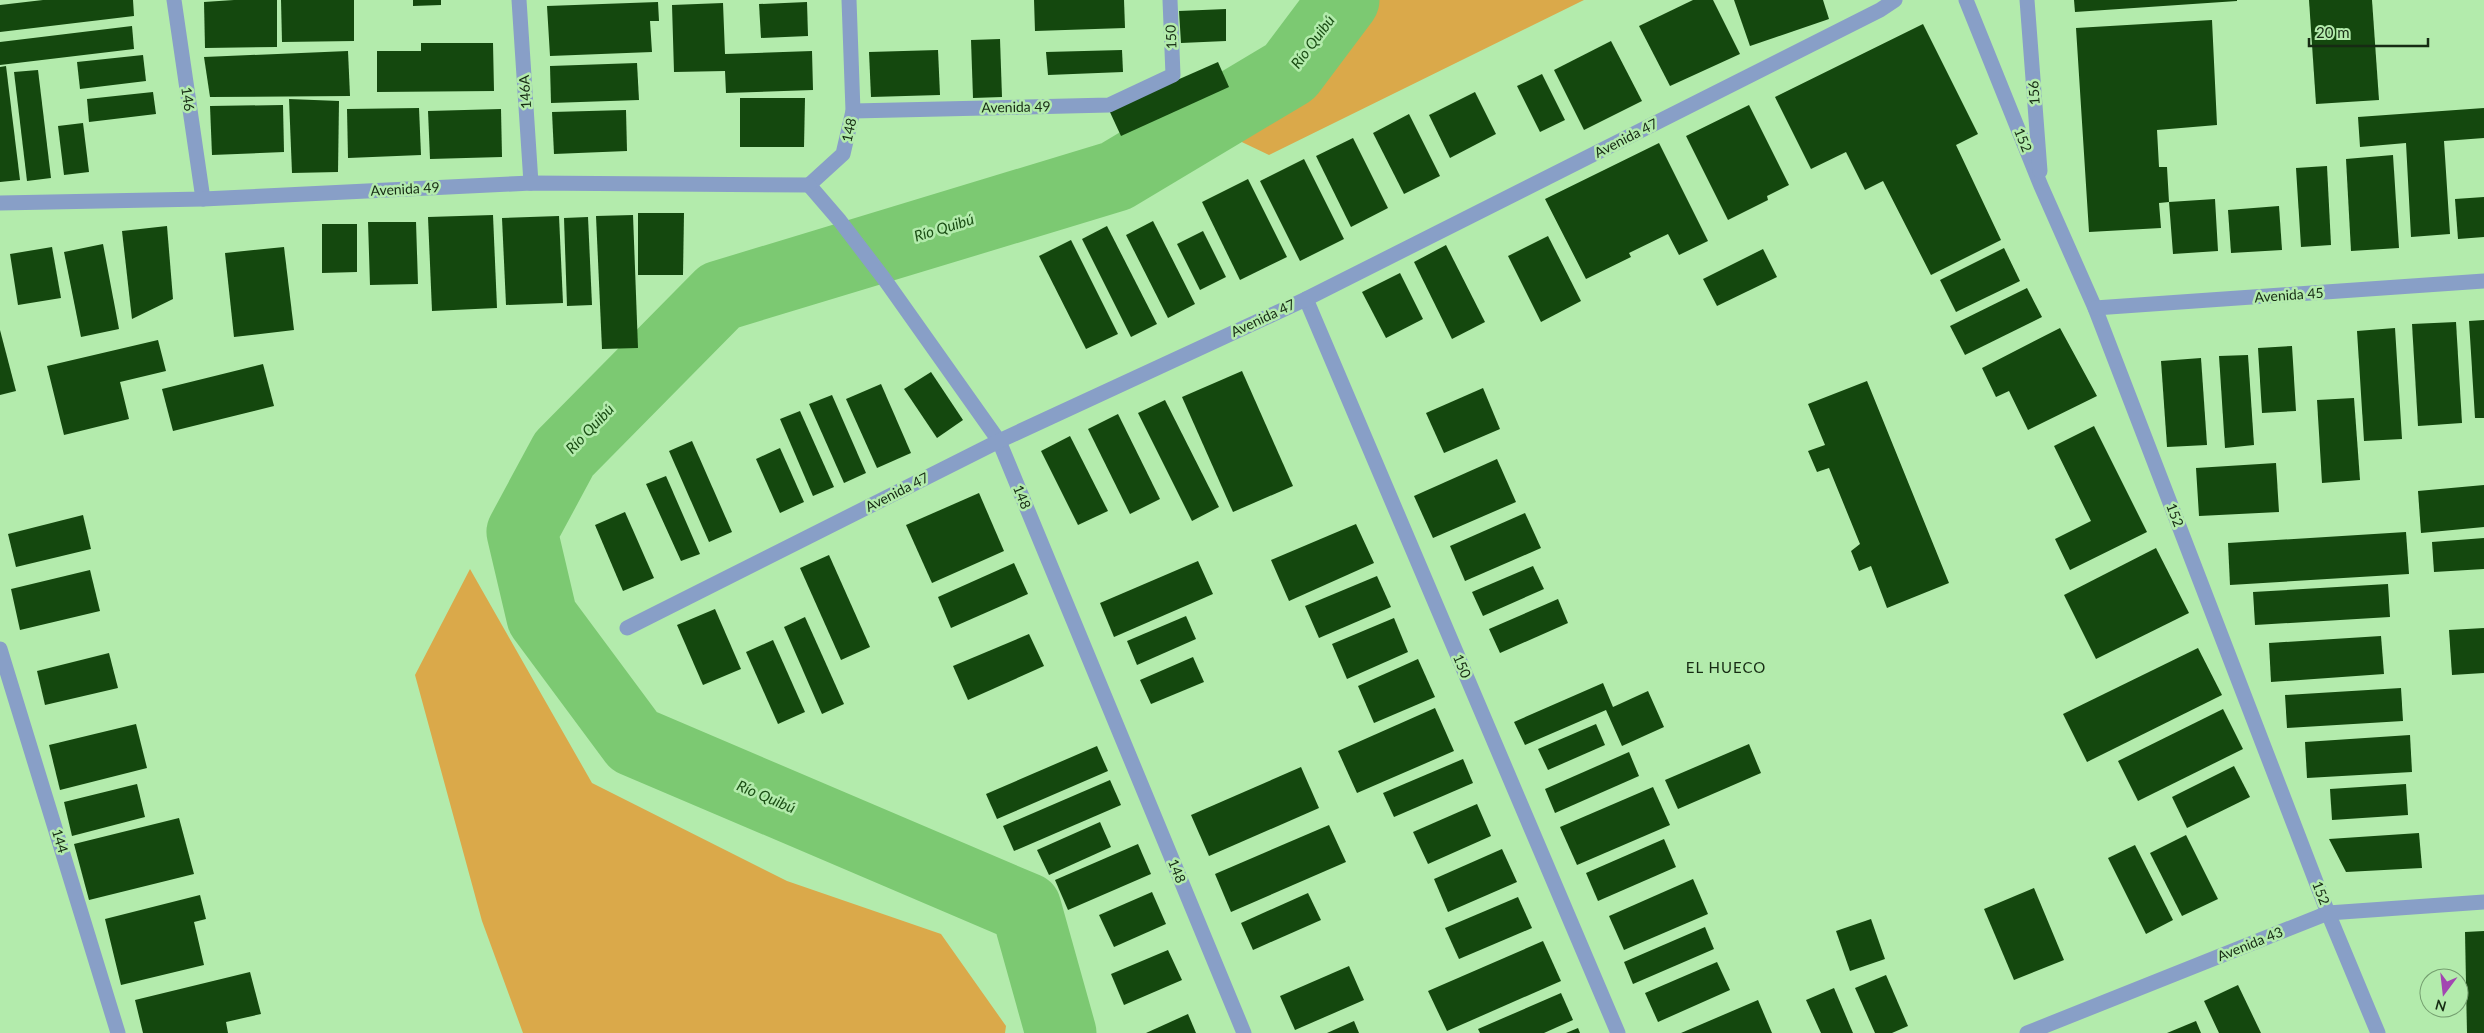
<svg xmlns="http://www.w3.org/2000/svg" width="2484" height="1033" font-family="Lato,sans-serif">
<style>
.green{fill:#daa94a}
.lines{fill:none;stroke-linecap:round;stroke-linejoin:round}
.river{stroke:#7cc972;stroke-width:71}
.building{fill:#14480e}
.minor{stroke:#889fc7;stroke-width:15}
.labels{text-anchor:middle;stroke-width:5;stroke-linejoin:round;paint-order:stroke}
.street-label{font-size:14px;fill:#162b13;stroke:#b3ebac}
.water-label{font-size:15px;font-style:italic;fill:#1a4d14;stroke:#b3ebac}
.neighbourhood-label{font-size:15px;letter-spacing:1px;fill:#162b13;stroke:#b3ebac}
</style>
<rect width="100%" height="100%" fill="#b3ebac"/>
<g class="green">
<path d="M1307,0H1584L1269,155L1181,113L1231,88Z"/>
<path d="M470,569L592,783L787,881L941,934L1006,1026L1005,1033H523L482,921L415,675Z"/>
</g>
<g class="lines">
<path class="river" d="M1061,1033L1026,908L634,741L542,617L522,532L564,454L720,296L1116,176L1290,72L1344,0"/>
</g>
<g class="building">
<path d="M43,0H133L134,16L0,32V5Z"/>
<path d="M234,0H277V47L205,48L204,2Z"/>
<path d="M281,0H354V41L282,42Z"/>
<path d="M413,0H441V5L413,6Z"/>
<path d="M1034,0H1124L1125,28L1035,31Z"/>
<path d="M1693,0H1713L1740,54L1670,86L1639,26Z"/>
<path d="M1734,0H1823L1829,19L1750,46Z"/>
<path d="M2074,0H2237V1L2075,12Z"/>
<path d="M2309,0H2372L2379,100L2316,104Z"/>
<path d="M658,2L659,21H650L652,52L550,56L547,6Z"/>
<path d="M807,2L808,36L761,38L759,4Z"/>
<path d="M723,3L725,54L812,51L813,90L726,93L725,71L674,72L672,5Z"/>
<path d="M1226,9V41L1181,43L1179,11Z"/>
<path d="M2212,20L2217,125L2157,130L2159,167H2167L2169,202L2215,199L2218,251L2173,254L2169,202L2159,203L2161,228L2089,232L2076,28Z"/>
<path d="M1923,24L1978,134L1956,145L2001,240L1931,275L1883,181L1865,190L1846,152L1811,169L1775,97Z"/>
<path d="M132,26L134,49L0,65V42Z"/>
<path d="M1000,39L1002,97L973,98L971,40Z"/>
<path d="M1611,41L1642,101L1584,130L1554,70Z"/>
<path d="M421,43H493L494,91L377,92V51H421Z"/>
<path d="M938,50L940,95L871,97L869,52Z"/>
<path d="M1122,50L1123,72L1048,75L1046,52Z"/>
<path d="M348,51L350,96L210,97L204,57Z"/>
<path d="M143,55L146,81L80,89L77,62Z"/>
<path d="M1218,62L1229,87L1121,136L1109,110Z"/>
<path d="M637,63L639,100L551,103L550,66Z"/>
<path d="M6,66L20,180L0,182V67Z"/>
<path d="M38,70L51,178L27,181L14,72Z"/>
<path d="M1542,74L1565,120L1540,132L1517,86Z"/>
<path d="M153,92L156,114L89,122L87,99Z"/>
<path d="M1475,92L1496,134L1450,158L1429,115Z"/>
<path d="M740,98H805L804,147H740Z"/>
<path d="M289,99L339,101L338,172L292,173Z"/>
<path d="M283,105L284,152L212,155L210,106Z"/>
<path d="M1749,105L1789,185L1767,196L1768,200L1728,220L1686,136Z"/>
<path d="M419,108L421,155L348,158L347,109Z"/>
<path d="M2484,108V138L2444,141L2450,234L2411,237L2406,143L2360,147L2358,117Z"/>
<path d="M501,109L502,157L430,159L428,111Z"/>
<path d="M626,110L627,151L554,154L552,112Z"/>
<path d="M1409,114L1440,176L1404,194L1373,133Z"/>
<path d="M83,123L89,172L64,175L58,126Z"/>
<path d="M1353,138L1388,208L1351,227L1316,156Z"/>
<path d="M1659,143L1708,241L1679,255L1668,234L1629,253L1631,257L1586,279L1545,199Z"/>
<path d="M2393,155L2399,248L2351,251L2346,159Z"/>
<path d="M1304,159L1344,239L1300,261L1260,181Z"/>
<path d="M2327,166L2331,245L2301,247L2296,168Z"/>
<path d="M1248,179L1287,257L1240,280L1202,202Z"/>
<path d="M2484,197V237L2458,239L2455,199Z"/>
<path d="M2279,206L2282,250L2231,253L2228,210Z"/>
<path d="M638,213H684L683,275H638Z"/>
<path d="M493,215L497,308L432,311L428,217Z"/>
<path d="M633,215L638,348L602,349L596,216Z"/>
<path d="M559,216L563,303L506,305L502,218Z"/>
<path d="M588,217L592,305L567,306L564,218Z"/>
<path d="M1153,221L1195,304L1168,318L1126,235Z"/>
<path d="M368,222H416L418,284L370,285Z"/>
<path d="M322,224H357V272L322,273Z"/>
<path d="M167,226L173,299L132,319L122,231Z"/>
<path d="M1107,226L1157,324L1131,337L1082,239Z"/>
<path d="M1203,231L1226,277L1200,290L1177,244Z"/>
<path d="M1548,236L1581,301L1541,322L1508,256Z"/>
<path d="M1071,240L1118,334L1086,349L1039,256Z"/>
<path d="M103,244L119,329L81,337L64,252Z"/>
<path d="M1446,245L1485,322L1452,339L1414,262Z"/>
<path d="M52,247L61,298L18,305L10,254Z"/>
<path d="M284,247L294,330L234,337L225,253Z"/>
<path d="M2004,248L2020,281L1956,312L1940,280Z"/>
<path d="M1763,249L1777,277L1717,306L1703,279Z"/>
<path d="M1400,273L1423,319L1386,338L1362,292Z"/>
<path d="M2027,288L2042,317L1965,355L1950,326Z"/>
<path d="M2484,320V418H2475L2469,321Z"/>
<path d="M2456,322L2462,423L2418,426L2412,324Z"/>
<path d="M2060,328L2097,396L2028,430L2009,391L1996,397L1982,368Z"/>
<path d="M2395,328L2402,439L2364,441L2357,331Z"/>
<path d="M0,330L16,391L0,395Z"/>
<path d="M158,340L166,371L120,382L129,419L64,435L47,366Z"/>
<path d="M2292,346L2296,411L2262,413L2258,348Z"/>
<path d="M2248,355L2254,445L2225,448L2219,356Z"/>
<path d="M2201,358L2207,445L2167,447L2161,361Z"/>
<path d="M263,364L274,406L173,431L162,389Z"/>
<path d="M1242,371L1293,486L1233,512L1182,397Z"/>
<path d="M931,372L963,420L937,438L904,389Z"/>
<path d="M1867,381L1949,583L1887,608L1871,566L1859,571L1851,551L1860,544L1829,468L1817,472L1808,451L1825,445L1808,404Z"/>
<path d="M881,384L911,453L877,468L846,399Z"/>
<path d="M1483,388L1500,429L1444,453L1426,413Z"/>
<path d="M832,395L866,473L844,483L809,404Z"/>
<path d="M2354,398L2360,480L2322,483L2317,400Z"/>
<path d="M1165,400L1219,507L1192,521L1138,413Z"/>
<path d="M800,411L834,487L813,496L780,419Z"/>
<path d="M1118,414L1160,499L1130,514L1088,429Z"/>
<path d="M2094,426L2147,532L2070,570L2055,539L2091,521L2054,446Z"/>
<path d="M1070,436L1108,511L1078,525L1041,451Z"/>
<path d="M692,441L732,532L709,542L669,451Z"/>
<path d="M780,448L804,502L780,513L756,459Z"/>
<path d="M1497,459L1516,502L1433,538L1414,496Z"/>
<path d="M2276,463L2279,512L2199,516L2196,468Z"/>
<path d="M666,476L700,554L681,561L646,484Z"/>
<path d="M2484,485V527L2421,533L2418,491Z"/>
<path d="M979,493L1004,551L932,583L906,525Z"/>
<path d="M625,512L654,578L623,591L595,525Z"/>
<path d="M1525,513L1541,548L1465,581L1450,546Z"/>
<path d="M83,515L91,549L16,567L8,534Z"/>
<path d="M1356,524L1374,563L1289,601L1271,560Z"/>
<path d="M2406,532L2409,574L2230,585L2228,543Z"/>
<path d="M2484,538V569L2434,572L2432,542Z"/>
<path d="M2156,548L2189,613L2096,659L2064,595Z"/>
<path d="M829,555L870,647L841,660L800,568Z"/>
<path d="M1198,561L1213,594L1114,637L1100,603Z"/>
<path d="M1014,563L1028,594L951,628L938,597Z"/>
<path d="M1533,566L1544,589L1483,616L1472,592Z"/>
<path d="M90,570L100,611L20,630L11,589Z"/>
<path d="M1377,576L1391,607L1319,638L1305,606Z"/>
<path d="M2388,584L2390,617L2255,625L2253,592Z"/>
<path d="M1558,599L1568,623L1500,653L1489,629Z"/>
<path d="M715,609L741,669L703,685L677,625Z"/>
<path d="M1186,616L1196,639L1137,665L1127,641Z"/>
<path d="M805,617L844,704L822,714L784,627Z"/>
<path d="M1394,618L1408,652L1347,679L1332,644Z"/>
<path d="M2484,628V673L2452,675L2449,630Z"/>
<path d="M1029,634L1044,666L968,700L953,666Z"/>
<path d="M2381,636L2384,674L2271,682L2269,643Z"/>
<path d="M773,640L805,712L778,724L746,652Z"/>
<path d="M2198,648L2222,695L2087,762L2063,714Z"/>
<path d="M109,653L118,688L45,705L37,671Z"/>
<path d="M1193,657L1204,682L1151,704L1140,680Z"/>
<path d="M1418,659L1435,697L1374,723L1358,686Z"/>
<path d="M1603,683L1613,707L1648,691L1664,727L1622,746L1606,710L1525,745L1514,722Z"/>
<path d="M2401,688L2403,721L2287,728L2285,695Z"/>
<path d="M1435,708L1454,751L1357,793L1338,751Z"/>
<path d="M2223,709L2243,749L2138,801L2118,761Z"/>
<path d="M136,724L147,768L60,790L49,745Z"/>
<path d="M1596,724L1605,745L1548,770L1538,749Z"/>
<path d="M2410,735L2412,772L2307,778L2305,742Z"/>
<path d="M1749,744L1761,773L1678,809L1665,780Z"/>
<path d="M1097,746L1108,771L997,819L986,794Z"/>
<path d="M1629,752L1639,776L1555,813L1545,789Z"/>
<path d="M1463,759L1473,783L1394,817L1383,793Z"/>
<path d="M2234,766L2250,797L2187,828L2172,797Z"/>
<path d="M1301,767L1319,808L1209,856L1191,815Z"/>
<path d="M1110,780L1121,805L1014,851L1003,826Z"/>
<path d="M137,784L145,817L72,836L64,802Z"/>
<path d="M2406,784L2408,815L2332,820L2330,789Z"/>
<path d="M1653,787L1670,825L1577,865L1560,827Z"/>
<path d="M1477,804L1491,836L1428,864L1413,832Z"/>
<path d="M179,818L194,874L89,900L74,844Z"/>
<path d="M1100,822L1111,847L1049,875L1037,850Z"/>
<path d="M1329,825L1346,862L1231,912L1215,874Z"/>
<path d="M2419,833L2422,868L2346,872L2329,839Z"/>
<path d="M2186,835L2218,899L2182,916L2150,853Z"/>
<path d="M1664,839L1676,867L1598,901L1586,873Z"/>
<path d="M1138,844L1151,874L1068,910L1055,880Z"/>
<path d="M2135,845L2173,920L2146,934L2108,858Z"/>
<path d="M1502,849L1517,882L1448,912L1434,879Z"/>
<path d="M1693,879L1708,914L1624,950L1609,916Z"/>
<path d="M2034,888L2064,960L2014,980L1984,909Z"/>
<path d="M1152,892L1166,924L1114,947L1099,915Z"/>
<path d="M1308,893L1321,920L1253,950L1241,923Z"/>
<path d="M200,895L206,919L194,922L204,965L121,985L105,919Z"/>
<path d="M1518,897L1532,928L1459,959L1445,928Z"/>
<path d="M1871,919L1885,959L1850,971L1836,931Z"/>
<path d="M1705,927L1714,949L1633,984L1624,962Z"/>
<path d="M2484,931V1033H2467L2465,932Z"/>
<path d="M1543,941L1561,981L1447,1031L1428,991Z"/>
<path d="M1168,950L1182,980L1124,1005L1111,974Z"/>
<path d="M1717,962L1730,990L1658,1022L1645,993Z"/>
<path d="M1349,966L1364,1000L1295,1030L1280,996Z"/>
<path d="M250,972L261,1014L226,1022L228,1033H143L135,1000Z"/>
<path d="M1886,975L1908,1026L1892,1033H1875L1855,988Z"/>
<path d="M2238,985L2261,1033H2219L2204,1001Z"/>
<path d="M1834,988L1853,1033H1821L1806,1000Z"/>
<path d="M1561,993L1573,1020L1544,1033H1480L1478,1029Z"/>
<path d="M1758,1000L1772,1033H1681Z"/>
<path d="M1188,1014L1196,1033H1146Z"/>
<path d="M1354,1021L1359,1033H1327Z"/>
<path d="M2196,1021L2201,1033H2167Z"/>
<path d="M1578,1028L1580,1033H1566Z"/>
</g>
<g class="lines">
<g class="minor">
<path d="M174,0L203,199"/>
<path d="M519,0L531,183"/>
<path d="M1966,0L2041,186L2095,308L2328,913L2378,1033"/>
<path d="M2027,0L2040,171"/>
<path d="M853,111L1109,105L1173,75L1170,0"/>
<path d="M809,185L840,221L885,280L999,441L1244,1033"/>
<path d="M809,185L843,154L853,111L849,0"/>
<path d="M0,203L203,199L531,183L809,185"/>
<path d="M1306,299L1618,1033"/>
<path d="M2095,308L2484,281"/>
<path d="M627,628L999,441L1306,299L1880,10L1895,0"/>
<path d="M0,649L118,1033"/>
<path d="M2027,1033L2328,913L2484,902"/>
</g>
</g>
<g class="labels">
<g class="street-label">
<text transform="translate(1171 37) rotate(-92)" y="5">150</text>
<text transform="translate(525 92) rotate(-94)" y="5">146A</text>
<text transform="translate(2034 93) rotate(-94)" y="5">156</text>
<text transform="translate(188 99) rotate(82)" y="5">146</text>
<text transform="translate(1016 107) rotate(-1)" y="5">Avenida 49</text>
<text transform="translate(849 130) rotate(-77)" y="5">148</text>
<text transform="translate(1626 138) rotate(-27)" y="5">Avenida 47</text>
<text transform="translate(2023 140) rotate(68)" y="5">152</text>
<text transform="translate(405 189) rotate(-3)" y="5">Avenida 49</text>
<text transform="translate(2289 295) rotate(-4)" y="5">Avenida 45</text>
<text transform="translate(1263 318) rotate(-25)" y="5">Avenida 47</text>
<text transform="translate(897 492) rotate(-27)" y="5">Avenida 47</text>
<text transform="translate(1022 497) rotate(68)" y="5">148</text>
<text transform="translate(2175 515) rotate(69)" y="5">152</text>
<text transform="translate(1462 666) rotate(67)" y="5">150</text>
<text transform="translate(60 841) rotate(73)" y="5">144</text>
<text transform="translate(1177 871) rotate(68)" y="5">148</text>
<text transform="translate(2321 893) rotate(69)" y="5">152</text>
<text transform="translate(2250 944) rotate(-22)" y="5">Avenida 43</text>
</g>
<g class="water-label">
<text transform="translate(1313 42) rotate(-53)" y="5">Río Quibú</text>
<text transform="translate(944 228) rotate(-17)" y="5">Río Quibú</text>
<text transform="translate(590 429) rotate(-46)" y="5">Río Quibú</text>
<text transform="translate(766 797) rotate(23)" y="5">Río Quibú</text>
</g>
<g class="neighbourhood-label">
<text x="1726" y="673">EL HUECO</text>
</g>
</g>
<g transform="translate(2444 993) rotate(195)"><circle r="24" fill="#b3ebac" stroke="#749e6f"/>
<path d="M0-4L9 19L0 12L-9 19Z" fill="#a246b1"/>
<text y="-8" font-size="14" font-weight="bold" text-anchor="middle" fill="#162b13">N</text>
</g>
<path d="M2309 38v8h119v-8" fill="none" stroke="#162b13" stroke-width="2.5"/>
<text x="2316" y="38" font-size="15" fill="#162b13" stroke="#b3ebac" stroke-width="4" paint-order="stroke">20 m</text>
</svg>
